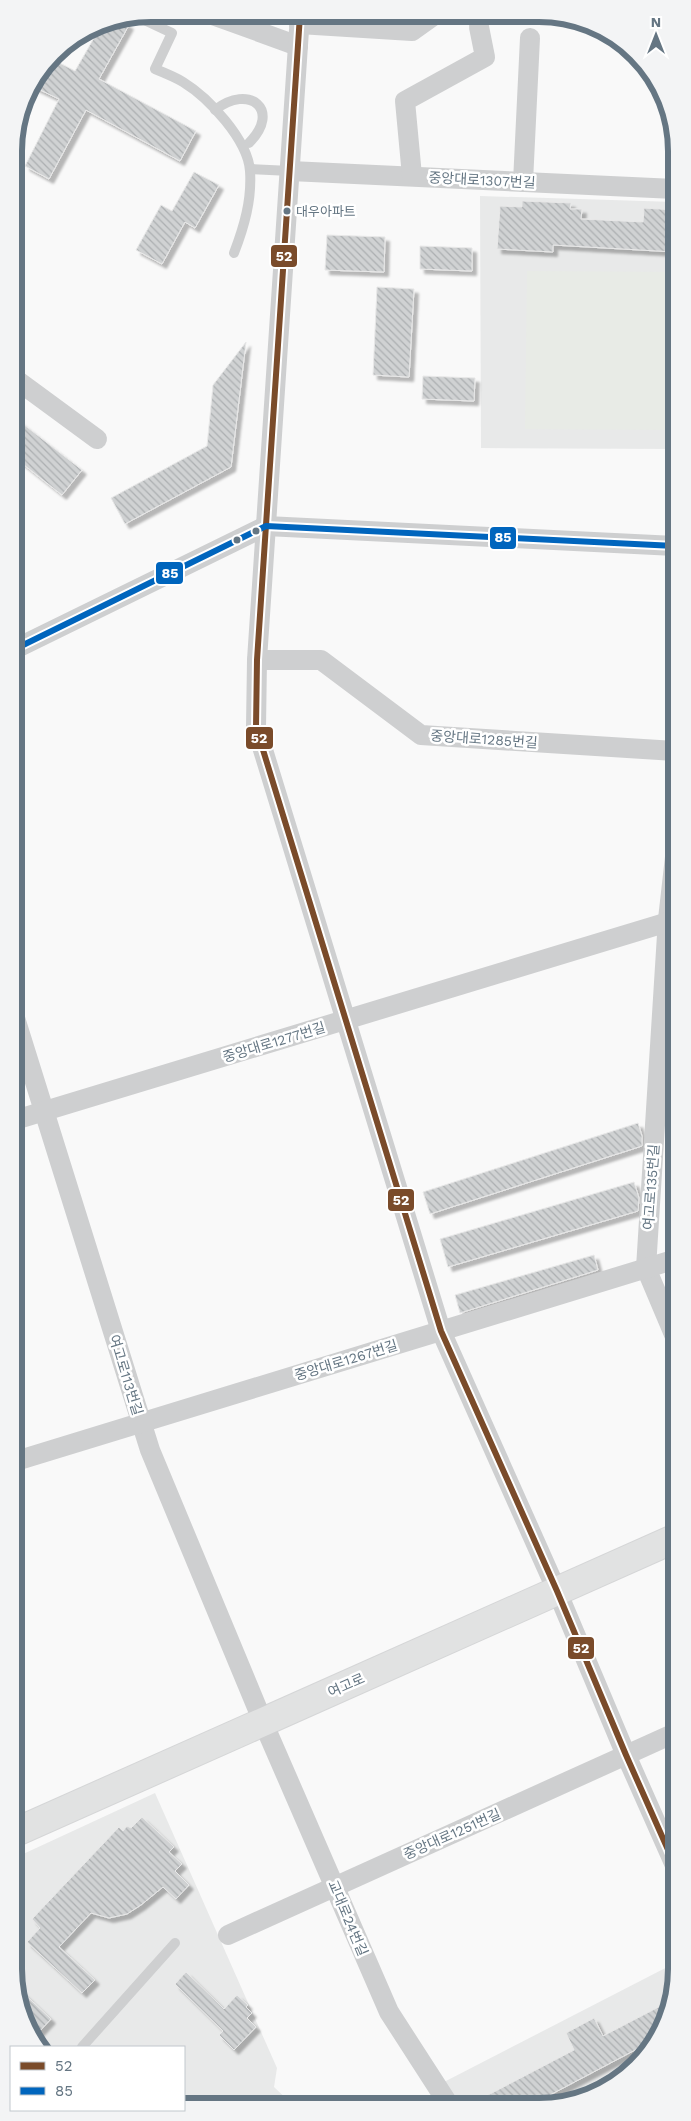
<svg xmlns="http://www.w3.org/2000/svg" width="691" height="2121" font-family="'Work Sans','Noto Sans KR',sans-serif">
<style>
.built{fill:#e8e9e9}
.green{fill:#e8ebe6}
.building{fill:url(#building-back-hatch);stroke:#e8e8e8;filter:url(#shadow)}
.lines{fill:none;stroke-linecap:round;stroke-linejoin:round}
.secondary-casing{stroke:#d5d6d7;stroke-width:30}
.lane{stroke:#cecfd0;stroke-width:10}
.street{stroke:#cecfd0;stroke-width:20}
.secondary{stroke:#e1e2e2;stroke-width:28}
.bus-1-casing{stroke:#fff;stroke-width:10}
.bus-2-casing{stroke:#fff;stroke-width:10}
.bus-1{stroke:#7a4b2a;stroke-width:6}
.bus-2{stroke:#0065bd;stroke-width:6}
.bus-dot{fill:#657683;stroke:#fff;stroke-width:2}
.labels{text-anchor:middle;stroke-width:5;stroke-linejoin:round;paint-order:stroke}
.bus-label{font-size:13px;fill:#657683;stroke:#fff;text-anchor:start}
.street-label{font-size:14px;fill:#657683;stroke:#fff}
.rim{fill:none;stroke:#657683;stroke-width:6}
.line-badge{stroke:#fff;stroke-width:2}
.badge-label{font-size:14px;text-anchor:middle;font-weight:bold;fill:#fff}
</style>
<defs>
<pattern id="building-back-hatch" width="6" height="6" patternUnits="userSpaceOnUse" patternTransform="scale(1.25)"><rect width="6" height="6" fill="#d0d2d3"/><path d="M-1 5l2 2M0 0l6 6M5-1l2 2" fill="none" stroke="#acafb1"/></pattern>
<filter id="shadow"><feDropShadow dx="4.5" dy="4.5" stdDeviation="1" flood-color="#0004"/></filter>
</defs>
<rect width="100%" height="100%" fill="#f9f9f9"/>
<g class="built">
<path d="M480,196L675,202V449L481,448Z"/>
<path d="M155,1793L277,2068L274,2087L293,2105H184V2047H44L16,1996V1861L21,1855Z"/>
<path d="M677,1962V1978L667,2022L643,2060L608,2089L566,2105H459L444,2082Z"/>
</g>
<path class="green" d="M527,271L675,272V430L525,429Z"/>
<g class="building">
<path d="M120,20L129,25L99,79L196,131L180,161L86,110L49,179L25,166L59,99L32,86L52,59L75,71L102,24Z"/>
<path d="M194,172L219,185L195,228L185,222L162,264L136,250L161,205L172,211Z"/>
<path d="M522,201L571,203L570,209H582L581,219L643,222L644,208L675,210V252L553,245V252L497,249L500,206L522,207Z"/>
<path d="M327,235L385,237L384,272L325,270Z"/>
<path d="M420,246L472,248V271L420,269Z"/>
<path d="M377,287L414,289L409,377L373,375Z"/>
<path d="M246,342L231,467L125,524L111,498L207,446L213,385Z"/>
<path d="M423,376L475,378L474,401L422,399Z"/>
<path d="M14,417L82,470L62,495L14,457Z"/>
<path d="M638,1123L642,1136V1146L430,1214L423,1192Z"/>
<path d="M634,1182L639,1198L638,1211L448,1267L440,1239Z"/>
<path d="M594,1255L598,1270L460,1313L455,1295Z"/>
<path d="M142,1817L174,1847L169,1852L182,1864L175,1871L189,1885L176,1899L163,1887L141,1905L127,1914L109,1918L91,1913L59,1947L95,1980L82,1993L27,1942L40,1928L32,1919L119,1827L123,1831L127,1826L131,1828Z"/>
<path d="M186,1972L224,2009L237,1995L248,2005L246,2007L252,2013L247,2018L256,2027L234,2050L219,2035L223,2031L175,1984Z"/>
<path d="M16,1986L51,2019L37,2034L16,1996Z"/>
<path d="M672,2000L667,2022L656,2039L531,2105H469L574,2050L566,2033L594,2018L603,2036Z"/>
</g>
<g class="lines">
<g class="secondary-casing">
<path id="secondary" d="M16,1832L676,1538"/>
</g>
<g class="lane">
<path d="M138,17L172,33L155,69C165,73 175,77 183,82C209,98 248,140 250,171C252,200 244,227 234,253"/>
<path d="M215,110C249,83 282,110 249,143"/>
<path d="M250,169L290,171"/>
<path d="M82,2047L175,1943"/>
</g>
<g class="street">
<path d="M210,14L298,46"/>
<path d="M300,15L257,660L256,727L441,1331L557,1591L626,1755L677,1870"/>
<path d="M299,24L412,31L433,16"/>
<path d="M290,171L675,189"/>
<path d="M412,176L405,101L485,57L479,27"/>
<path d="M523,182L530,38"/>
<path d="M14,378L97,439"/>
<path d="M15,649L266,526L675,546"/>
<path d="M257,660H321L421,735L675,751"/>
<path d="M676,848L668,919L646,1268L676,1339"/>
<path d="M15,1018L150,1450L263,1722L389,2012L449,2105"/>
<path d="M15,1120L668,922L676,923"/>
<path d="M16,1461L676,1259"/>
<path d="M228,1935L677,1732"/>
</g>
<use href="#secondary" class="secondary"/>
<g class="bus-1-casing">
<path id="bus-1" d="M300,15L257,660L256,727L441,1331L557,1591L626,1755L677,1870"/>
</g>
<g class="bus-2-casing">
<path id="bus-2" d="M15,649L266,526L675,546"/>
</g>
<use href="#bus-1" class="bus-1"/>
<use href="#bus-2" class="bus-2"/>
</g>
<g class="bus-dot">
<circle cx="287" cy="211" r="4.5"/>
<circle cx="256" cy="531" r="4.5"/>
<circle cx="237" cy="540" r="4.5"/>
</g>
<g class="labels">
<g class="bus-label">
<text x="296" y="216">대우아파트</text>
</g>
<g class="street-label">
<text transform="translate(482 180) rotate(3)" y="5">중앙대로1307번길</text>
<text transform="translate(484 739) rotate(4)" y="5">중앙대로1285번길</text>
<text transform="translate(274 1042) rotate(-17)" y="5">중앙대로1277번길</text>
<text transform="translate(651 1187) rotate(-86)" y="5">여고로135번길</text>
<text transform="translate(346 1360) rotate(-17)" y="5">중앙대로1267번길</text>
<text transform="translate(126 1375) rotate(73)" y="5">여고로113번길</text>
<text transform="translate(346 1685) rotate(-24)" y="5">여고로</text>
<text transform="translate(452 1834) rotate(-24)" y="5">중앙대로1251번길</text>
<text transform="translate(348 1918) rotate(67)" y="5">교대로24번길</text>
</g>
</g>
<path d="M0 0H691V2121H0ZM151 22H539A129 129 0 0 1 668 151V1969A129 129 0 0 1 539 2098H151A129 129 0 0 1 22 1969V151A129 129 0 0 1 151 22Z" fill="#f3f4f5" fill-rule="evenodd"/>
<path class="rim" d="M151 22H539A129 129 0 0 1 668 151V1969A129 129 0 0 1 539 2098H151A129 129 0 0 1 22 1969V151A129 129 0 0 1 151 22Z"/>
<g class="line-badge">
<rect x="270" y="244" width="28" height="24" rx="5" fill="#7a4b2a"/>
<rect x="489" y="526" width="28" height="24" rx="5" fill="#0065bd"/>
<rect x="155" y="561" width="29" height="24" rx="5" fill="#0065bd"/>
<rect x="245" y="726" width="29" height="24" rx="5" fill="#7a4b2a"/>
<rect x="387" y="1188" width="28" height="24" rx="5" fill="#7a4b2a"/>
<rect x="567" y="1636" width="28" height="24" rx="5" fill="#7a4b2a"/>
</g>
<g class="badge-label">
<text x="284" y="261">52</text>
<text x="503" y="542">85</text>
<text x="170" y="578">85</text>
<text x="259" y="743">52</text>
<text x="401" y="1205">52</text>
<text x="581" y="1653">52</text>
</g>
<rect x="10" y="2046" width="175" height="65" fill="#ffffff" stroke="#c1c8cd"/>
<rect x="20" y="2062" width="25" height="8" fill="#7a4b2a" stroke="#c1c8cd"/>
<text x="55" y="2071" font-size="15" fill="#657683">52</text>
<rect x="20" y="2087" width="25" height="8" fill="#0065bd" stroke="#c1c8cd"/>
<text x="55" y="2096" font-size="15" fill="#657683">85</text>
<g transform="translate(656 35)" stroke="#ffffff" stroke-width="4" paint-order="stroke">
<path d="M0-4L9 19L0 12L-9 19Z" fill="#657683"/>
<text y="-8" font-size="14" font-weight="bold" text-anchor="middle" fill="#657683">N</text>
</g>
</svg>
